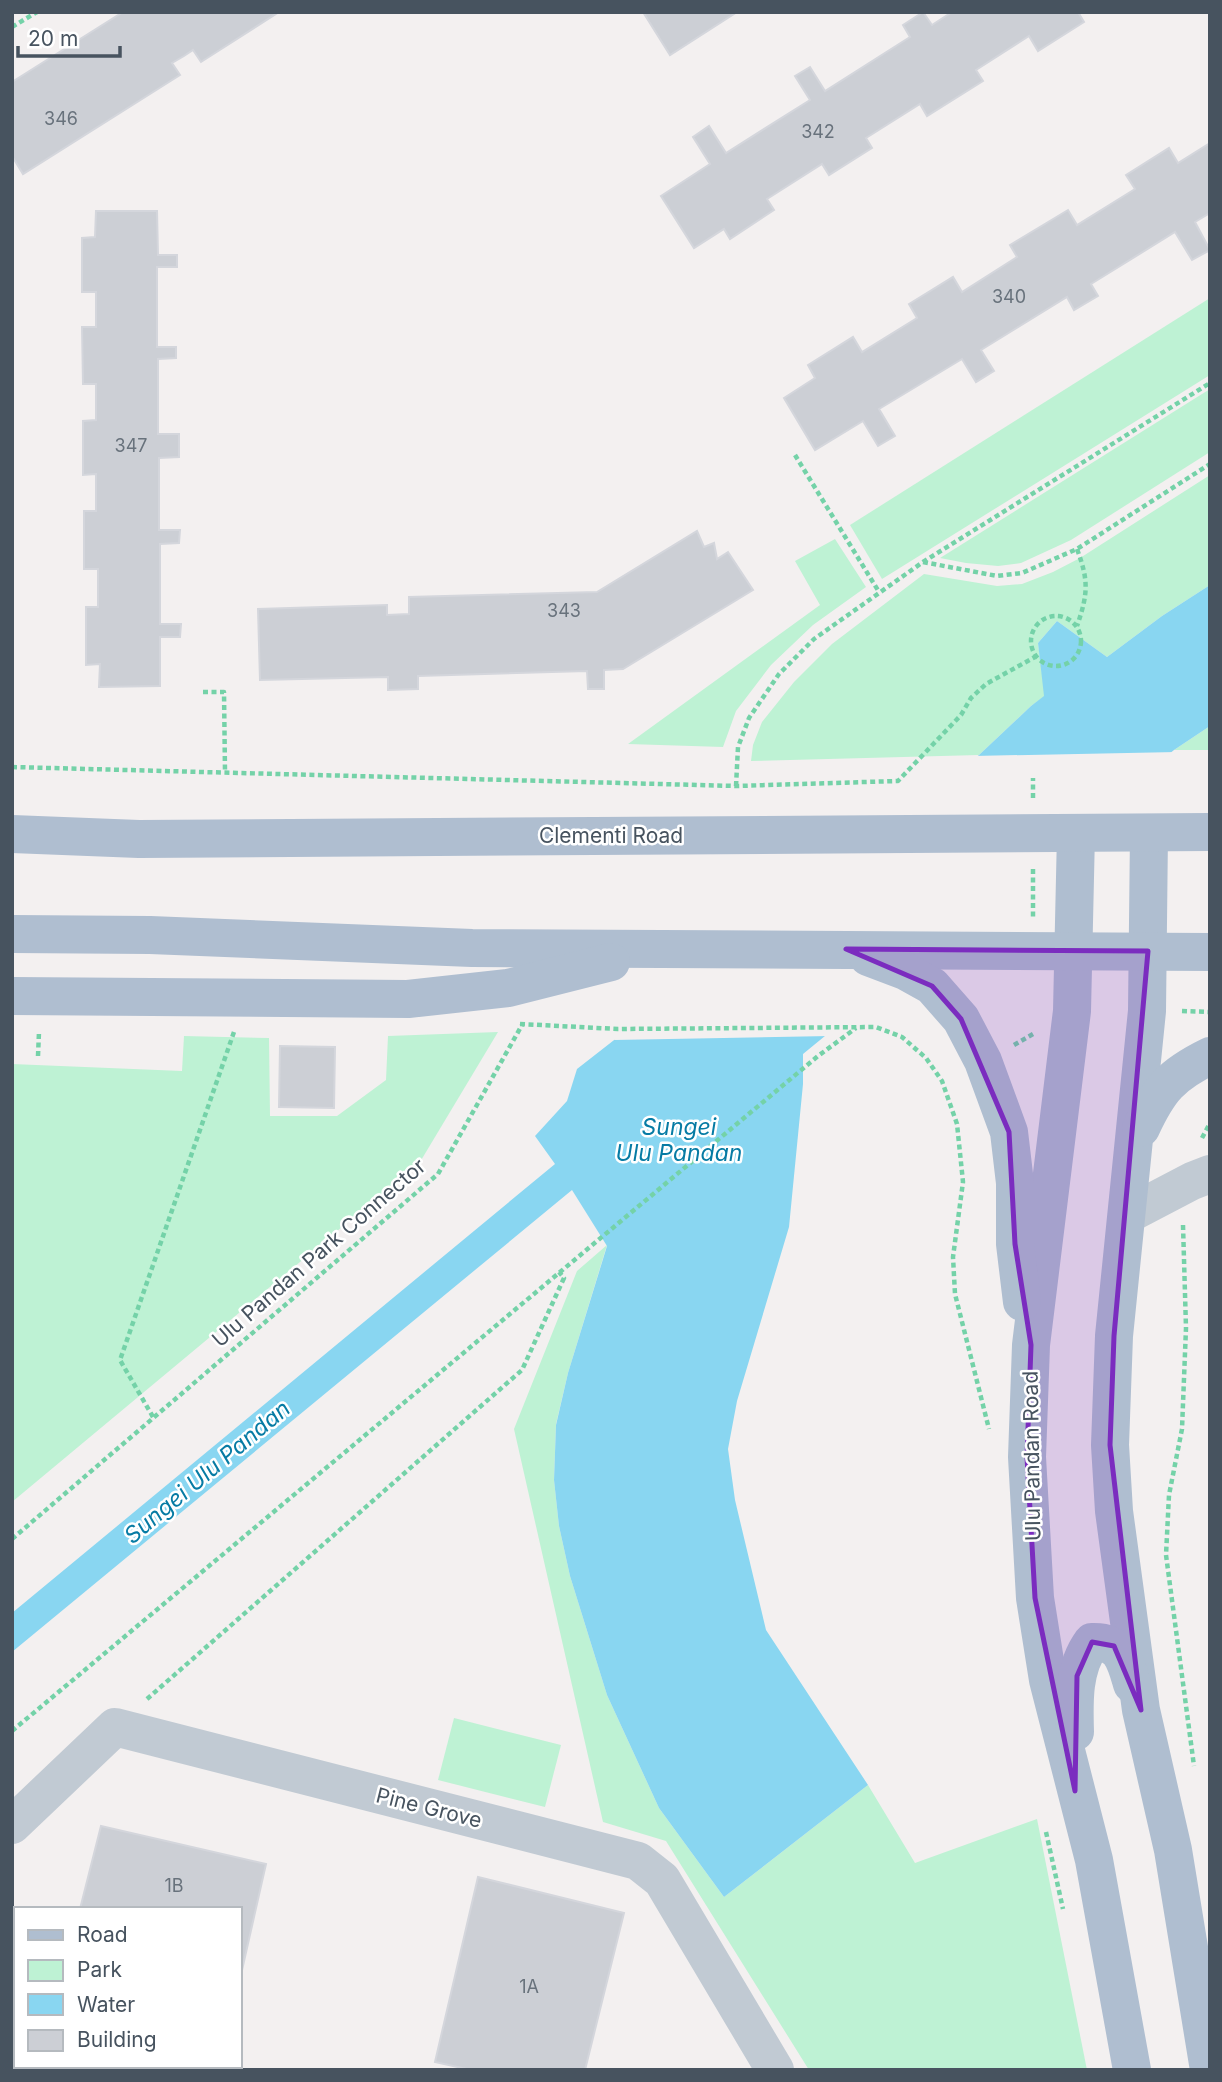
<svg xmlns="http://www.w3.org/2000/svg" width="1222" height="2082" font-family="Inter,sans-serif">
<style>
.green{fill:#bef2d4}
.water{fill:#89d6f1}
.pier{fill:#f3f0f0}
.building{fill:#cccfd5;stroke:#d4d6dc;stroke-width:2}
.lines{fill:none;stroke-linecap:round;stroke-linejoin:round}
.path{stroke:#74d2a8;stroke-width:4.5;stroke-dasharray:5 3.5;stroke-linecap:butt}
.minor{stroke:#c1cad3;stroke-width:38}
.major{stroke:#afbed0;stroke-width:38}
.marked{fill:#7b2cbf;fill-opacity:0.2;stroke:#7b2cbf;stroke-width:5;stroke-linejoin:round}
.labels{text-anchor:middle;stroke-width:5;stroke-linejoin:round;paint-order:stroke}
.number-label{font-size:18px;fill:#68727c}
.street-label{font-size:21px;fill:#47535f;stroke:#fff}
.water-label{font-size:23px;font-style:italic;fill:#067ba4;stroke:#fff}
</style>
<rect width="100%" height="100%" fill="#f3f0f0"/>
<g class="green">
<path d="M1210,298V375L882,579L850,525Z"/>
<path d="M1210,389V452L1071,540L1021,563L998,566L966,563L940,558Z"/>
<path d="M1210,475V585L1162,616L1107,657L1057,621L1038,643L1045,696L1031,706L979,755L751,761L753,745L762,722L794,682L832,644L924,574L997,586L1022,584L1053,572L1080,558Z"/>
<path d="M835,539L866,587L813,625L771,665L736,711L723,747L628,744L820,605L795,561Z"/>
<path d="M1210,726V750H1174Z"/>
<path d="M498,1032L420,1162L12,1502V1064L182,1071L184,1036L269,1038L270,1116H337L386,1080L388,1036Z"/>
<path d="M607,1245L568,1373L556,1424L554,1480L559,1526L570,1576L607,1695L659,1808L724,1897L868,1785L915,1863L1037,1819L1087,2070H809L666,1841L603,1822L514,1429L577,1271Z"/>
<path d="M454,1718L561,1745L545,1807L438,1780Z"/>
</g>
<path class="water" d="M1210,585V726L1174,750L803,1054V1084L789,1227L737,1401L728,1449L735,1500L766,1630L868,1785L724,1897L659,1808L607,1695L570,1576L559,1526L554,1480L556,1425L568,1373L607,1246L572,1190L12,1652V1613L555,1164L535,1136L567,1101L577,1069L979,755L1031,706L1044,696L1038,643L1057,621L1107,657L1162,616Z"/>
<path class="pier" d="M1177,752L830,1036L614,1040L619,1032L973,756Z"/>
<g class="building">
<path d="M123,12H279L201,62L193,50L184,56L172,63L180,75L23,174L12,156V82Z"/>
<path d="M643,12H737L670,55Z"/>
<path d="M923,12L932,25L952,12H1078L1084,22L1038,51L1029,36L976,70L983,81L927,116L920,104L866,138L872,148L829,175L822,164L767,199L774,210L730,239L724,229L694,248L661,196L710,164L693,137L709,126L726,153L810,100L795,76L810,67L825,91L910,37L903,25Z"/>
<path d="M1210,143V213L1195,222L1210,250L1192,260L1175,232L1091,284L1098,296L1074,310L1067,297L981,350L994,371L976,382L962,359L879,409L895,436L878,446L863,421L815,450L784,398L815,378L808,365L853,337L862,352L917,318L909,304L953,277L962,292L1017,257L1010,245L1068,210L1077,225L1135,189L1126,175L1169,148L1178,163Z"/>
<path d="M96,211H157L158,255H177V267H157V347H176V358L158,359V434H179V457L159,458V530H180L179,543L160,544V624H181L180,637H160V686L99,687L100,664L86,665V607H98V569H84V511H96V474L83,475V421L96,420V384H83L82,327H96V292H82V238L95,237Z"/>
<path d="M697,531L704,547L714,543L717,559L728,552L753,590L623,669L604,670V689H588L587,671L418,676V689L388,690V677L260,680L258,609L387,605V615L409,614V597L597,592Z"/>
<path d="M280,1046L335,1047L334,1108L279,1107Z"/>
<path d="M101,1826L266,1864L240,1979V1909H80Z"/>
<path d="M478,1877L624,1913L585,2070H471L435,2062Z"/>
</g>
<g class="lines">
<g class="path">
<path d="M12,27L37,12"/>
<path d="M795,455L879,592"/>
<path d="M1077,549C1089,581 1088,594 1077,626"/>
<path d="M923,562L997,576L1022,573L1077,549L1210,464"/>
<circle cx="1056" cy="641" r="25"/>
<path d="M203,692H224L225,772"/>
<path d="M12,767L736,786L898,781L961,715L971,698L986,684L1035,657"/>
<path d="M736,786L738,747L749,718L779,674L814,639L923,562L1210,383"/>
<path d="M1033,798V778"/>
<path d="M1033,869V917"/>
<path d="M1182,1011L1210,1012"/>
<path d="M520,1024L618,1029L876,1027L902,1037L926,1058L942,1081L957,1124L963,1182L953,1257L955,1294L989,1429"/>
<path d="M1014,1045L1033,1034"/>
<path d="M38,1056L39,1032"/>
<path d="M1202,1138L1210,1123"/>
<path d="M1183,1225L1186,1328L1182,1429L1169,1495L1166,1555L1194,1766"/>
<path d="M153,1417L120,1360L234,1032"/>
<path d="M12,1539L438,1174L522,1025"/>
<path d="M147,1699L522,1370L564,1278L559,1272"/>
<path d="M12,1731L818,1056L856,1028"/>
<path d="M1046,1832L1063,1909"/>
</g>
<g class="minor">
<path d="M1127,1215L1192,1181L1210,1174"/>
<path d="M12,1825L115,1727L638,1861L662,1880L775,2070"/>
</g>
<g class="major">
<path d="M1076,833L1072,1011L1031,1345L1027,1457L1035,1598L1048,1680L1094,1860L1132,2070"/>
<path d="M1149,833L1147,1011L1114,1336L1110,1445L1114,1511L1141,1710L1173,1850L1209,2070"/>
<path d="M12,834L139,839L1210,832"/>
<path d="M12,934L150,935L472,948L1210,952"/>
<path d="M868,957L905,971L932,986L961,1019L983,1061L1009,1132L1015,1183V1244L1022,1302"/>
<path d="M12,996L408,999L508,988L611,962"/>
<path d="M1141,1128C1159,1089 1171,1075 1210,1056"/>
<path d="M1075,1732C1074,1701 1073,1668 1092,1642C1121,1641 1125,1660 1132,1684"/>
</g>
</g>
<path class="marked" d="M846,949L1148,951L1114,1336L1110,1445L1141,1710L1114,1646L1092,1642L1077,1676L1075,1791L1035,1598L1027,1457L1031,1345L1015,1244L1009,1132L961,1019L932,986Z"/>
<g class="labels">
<g class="number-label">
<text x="61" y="125">346</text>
<text x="818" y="138">342</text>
<text x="1009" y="303">340</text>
<text x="131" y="452">347</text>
<text x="564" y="617">343</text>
<text x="174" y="1892">1B</text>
<text x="529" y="1993">1A</text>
</g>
<g class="street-label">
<text x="611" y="843">Clementi Road</text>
<text transform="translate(319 1253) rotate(-41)" y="7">Ulu Pandan Park Connector</text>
<text transform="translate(1032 1456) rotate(-91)" y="7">Ulu Pandan Road</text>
<text transform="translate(429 1808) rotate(14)" y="7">Pine Grove</text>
</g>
<g class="water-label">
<text x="679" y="1135">Sungei<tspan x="679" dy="26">Ulu Pandan</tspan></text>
<text transform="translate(207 1472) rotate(-40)" y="8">Sungei Ulu Pandan</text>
</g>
</g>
<rect width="1222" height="2082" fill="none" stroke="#47535f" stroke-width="28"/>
<rect x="14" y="1907" width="228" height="161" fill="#ffffff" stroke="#b5babf" stroke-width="2"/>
<rect x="28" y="1930" width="35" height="10" fill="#afbed0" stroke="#b5babf" stroke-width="2"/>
<text x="77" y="1942" font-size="21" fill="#47535f">Road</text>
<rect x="28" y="1960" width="35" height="21" fill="#bef2d4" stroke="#b5babf" stroke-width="2"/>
<text x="77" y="1977" font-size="21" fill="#47535f">Park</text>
<rect x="28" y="1994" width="35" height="21" fill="#89d6f1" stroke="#b5babf" stroke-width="2"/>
<text x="77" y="2012" font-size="21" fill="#47535f">Water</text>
<rect x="28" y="2030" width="35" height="21" fill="#cccfd5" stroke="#b5babf" stroke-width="2"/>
<text x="77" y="2047" font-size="21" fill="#47535f">Building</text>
<path d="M18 46v10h102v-10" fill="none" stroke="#47535f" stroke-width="3.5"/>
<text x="28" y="46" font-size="21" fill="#47535f" stroke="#ffffff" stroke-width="5" paint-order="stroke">20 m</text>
</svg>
